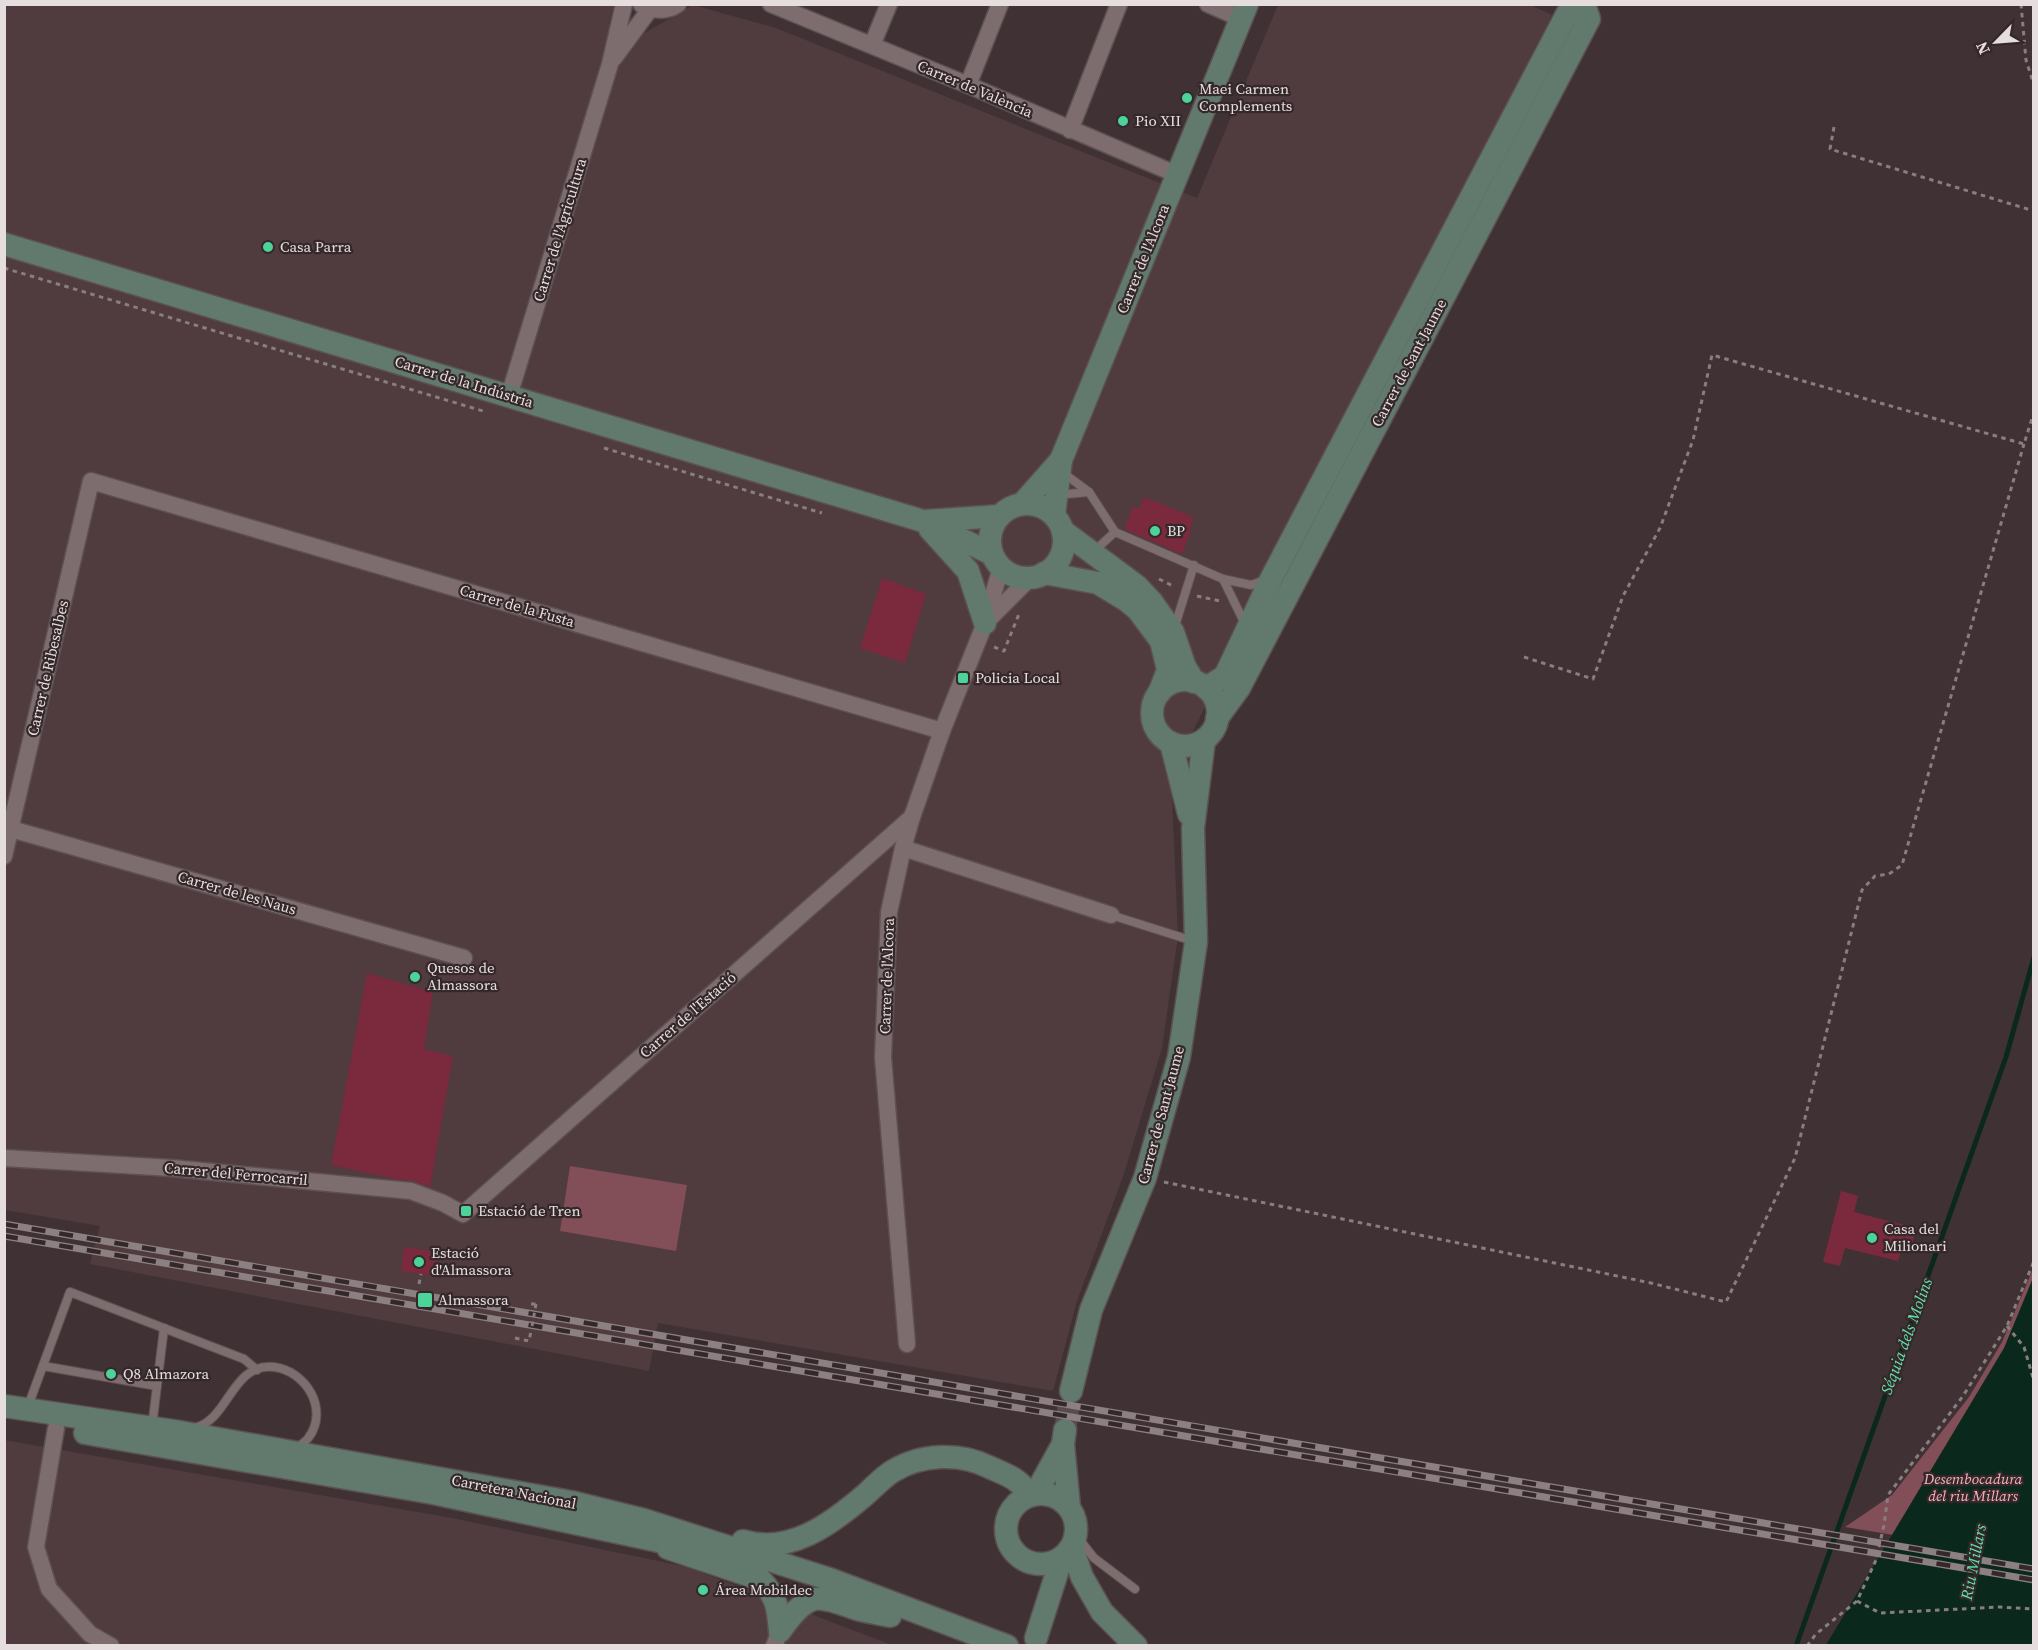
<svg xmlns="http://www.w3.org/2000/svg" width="2038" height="1650" font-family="'Source Serif 4',serif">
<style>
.built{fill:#503b3e}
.green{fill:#824e57}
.water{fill:#0a291c}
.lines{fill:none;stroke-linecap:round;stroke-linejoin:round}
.stream{stroke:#0a291c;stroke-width:5}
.building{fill:#7a2a3c}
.secondary-tunnel{stroke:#594c4e;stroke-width:22;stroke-dasharray:22 11;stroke-linecap:butt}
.lane-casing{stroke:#5c5152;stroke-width:10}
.street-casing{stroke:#5c5152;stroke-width:19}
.secondary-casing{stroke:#5c5152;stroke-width:25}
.path{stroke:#897e7f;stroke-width:3;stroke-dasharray:4.5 4.5;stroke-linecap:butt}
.lane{stroke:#7d6d6f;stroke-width:8}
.street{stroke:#7d6d6f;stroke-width:16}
.secondary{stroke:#62796d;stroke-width:22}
.rail-casing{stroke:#8c8082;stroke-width:7}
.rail{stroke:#35282a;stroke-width:4.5;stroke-dasharray:14;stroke-linecap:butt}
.path-bridge{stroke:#897e7f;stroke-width:3;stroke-dasharray:4.5 4.5;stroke-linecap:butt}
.poi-dot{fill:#4dd39a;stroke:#35282a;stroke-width:2}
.labels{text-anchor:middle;stroke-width:4.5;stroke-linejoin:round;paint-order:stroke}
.street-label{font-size:15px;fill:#e6ddde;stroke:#35282a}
.poi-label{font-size:15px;fill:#e6ddde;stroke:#35282a;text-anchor:start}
.park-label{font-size:15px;font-style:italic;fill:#f8b0ba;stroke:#35282a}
.water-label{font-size:16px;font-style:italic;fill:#61e3a9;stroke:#35282a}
</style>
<rect width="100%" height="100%" fill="#403234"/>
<g class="built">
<path d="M614,4L609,24L641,35L693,5L776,28L1197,198L1278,5L1528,4L1552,15L1171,775L1178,936L1162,1048L1124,1174L1077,1301L1053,1391L658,1323L649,1371L90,1264L100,1226L5,1210L4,5Z"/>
<path d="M4,1440L452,1518L687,1567L892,1645H5Z"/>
</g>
<g class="green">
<path d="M570,1166L687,1185L676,1251L560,1231Z"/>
<path d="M2033,1269V1558L1845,1527L1892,1495L1969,1397L2002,1342Z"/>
</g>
<path class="water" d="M2033,1278V1645H1826L2004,1348Z"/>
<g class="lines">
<path class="stream" d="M1796,1646L2006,1057L2034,957"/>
</g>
<g class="building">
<path d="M1144,497L1194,517L1189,530L1191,531L1182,554L1124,529L1133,507L1139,509Z"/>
<path d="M882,578L926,594L905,663L860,648Z"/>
<path d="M367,973L433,992L424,1049L453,1056L430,1187L412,1181L395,1179L331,1165Z"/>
<path d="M1841,1191L1858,1196L1854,1212L1916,1228L1910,1252L1901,1250L1898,1261L1845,1248L1840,1266L1823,1262Z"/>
<path d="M404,1247L437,1252L434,1276L401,1271Z"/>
</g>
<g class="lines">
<path class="secondary-tunnel" d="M1065,1430L1071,1391"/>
<g class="lane-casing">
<g id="lane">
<path d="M1062,472L1089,492L1115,532L1223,579L1251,585L1265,580"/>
<path d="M1057,495L1089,492"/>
<path d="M1093,552L1115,532"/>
<path d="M1223,579L1245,624"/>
<path d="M1174,629L1194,565"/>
<path d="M1111,915L1193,941"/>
<path d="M43,1366L157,1386"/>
<path d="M27,1409L70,1292L244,1359L257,1370"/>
<path d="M152,1427L164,1328"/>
<path d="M197,1427C228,1419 233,1362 274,1367C306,1371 329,1409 309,1437C306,1442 299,1446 295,1449"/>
<path d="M1076,1535L1094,1558L1135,1589"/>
</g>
</g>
<g class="street-casing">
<g id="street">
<path d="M771,4L968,85L1178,175"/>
<path d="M1208,4L1242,19"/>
<path d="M642,5C653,11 667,12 678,4"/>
<path d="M872,45L889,4"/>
<path d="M614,58L650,9"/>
<path d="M968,85L1000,4"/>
<path d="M1070,130L1119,4"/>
<path d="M509,396L610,64L624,4"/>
<path d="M986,622L1030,578"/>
<path d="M11,829L464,958"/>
<path d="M903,848L1111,915"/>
<path d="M4,856L91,481L942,731"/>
<path d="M4,1158L172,1168L411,1191L443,1203L463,1214L912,817"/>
<path d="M907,1344L883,1057L889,912L903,848L912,817L942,731L985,623L1001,567"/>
<path d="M56,1428L36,1547L49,1589L90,1634L111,1646"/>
<path d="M774,1646L780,1631"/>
</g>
</g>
<g class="secondary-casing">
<g id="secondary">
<path d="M4,244L923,521L992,554"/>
<path d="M1022,504L1061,460L1247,4"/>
<circle cx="1027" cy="541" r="37"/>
<path d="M1054,515L1061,460"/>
<path d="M925,521L999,516"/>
<path d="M930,529L968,571L985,623"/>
<path d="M1063,531L1137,586L1152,602L1173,632L1185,667L1194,682"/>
<path d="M1044,573L1098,583L1126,600L1138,610L1161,641L1168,670L1159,693"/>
<circle cx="1185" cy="713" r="33"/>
<path d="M1206,688L1225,676L1271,579L1567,14L1581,4"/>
<path d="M1217,718L1239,688L1589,19L1584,4"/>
<path d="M1171,743L1189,814"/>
<path d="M1071,1391L1091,1310L1145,1178L1179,1057L1196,942L1193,828L1204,740"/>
<path d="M4,1406L180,1432L571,1502L644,1520L832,1580L1007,1646"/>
<path d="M1065,1430L1063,1444L1069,1507"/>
<path d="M85,1433L433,1493L687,1547"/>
<path d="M1036,1493L1063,1444"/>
<circle cx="1041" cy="1529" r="35"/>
<path d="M743,1541C790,1555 831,1524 865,1495C874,1487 883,1477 893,1471C921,1454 960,1452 989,1467C1007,1475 1018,1478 1030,1495"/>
<path d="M1072,1547L1082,1577L1102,1612L1136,1646"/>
<path d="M668,1548L760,1579C777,1597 778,1608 780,1631"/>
<path d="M780,1631C788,1620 800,1602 815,1599C828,1597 844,1605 857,1609C867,1612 879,1613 890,1616"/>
<path d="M1036,1638L1062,1557"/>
</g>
</g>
<g class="path">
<path d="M2021,4L2026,60L2034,85"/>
<path d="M1834,127L1830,149L2034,211"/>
<path d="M4,268L483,411"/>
<path d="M604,448L822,513"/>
<path d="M1159,579L1175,587"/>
<path d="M1197,596L1220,601"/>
<path d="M994,647L1004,651L1019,614"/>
<path d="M1524,657L1593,679L1623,596L1660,528L1693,440L1712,355L2024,444L2034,412"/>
<path d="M1164,1182L1651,1283L1726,1302L1795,1158L1862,890L1875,876L1889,874L1902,865L2024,444"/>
<path d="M419,1284L421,1274"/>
<path d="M531,1304H536"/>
<path d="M2007,1326L2024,1347L2034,1381"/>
<path d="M515,1338L529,1341L532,1326"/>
<path d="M1857,1601L1880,1613L2000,1607L2034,1609"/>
<path d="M1807,1646L1816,1634L1857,1601L1876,1560L1884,1525L1888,1495L1963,1396L2007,1326L2034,1261"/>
</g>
<use href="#lane" class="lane"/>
<use href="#street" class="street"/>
<use href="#secondary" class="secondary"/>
<g class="rail-casing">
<g id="rail">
<path d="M4,1224L2034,1569"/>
<path d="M4,1236L2034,1580"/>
</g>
</g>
<use href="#rail" class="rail"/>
<path class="path-bridge" d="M532,1326L536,1304"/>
</g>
<g class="poi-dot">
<circle cx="1187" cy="98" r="6"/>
<circle cx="1123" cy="121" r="6"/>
<circle cx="268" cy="247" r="6"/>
<circle cx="1155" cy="531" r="6"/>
<rect x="957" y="672" width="12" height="12" rx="3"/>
<circle cx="415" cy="977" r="6"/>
<rect x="460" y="1205" width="12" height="12" rx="3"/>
<circle cx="1872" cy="1238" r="6"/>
<circle cx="419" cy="1262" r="6"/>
<rect x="417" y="1292" width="16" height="16" rx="3"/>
<circle cx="111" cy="1374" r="6"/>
<circle cx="703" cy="1590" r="6"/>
</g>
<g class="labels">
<g class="street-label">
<text transform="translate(975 89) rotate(23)" y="5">Carrer de València</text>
<text transform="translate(560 230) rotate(-73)" y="5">Carrer de l'Agricultura</text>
<text transform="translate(1143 259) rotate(-68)" y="5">Carrer de l'Alcora</text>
<text transform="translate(1409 363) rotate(-62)" y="5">Carrer de Sant Jaume</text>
<text transform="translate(464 382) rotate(17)" y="5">Carrer de la Indústria</text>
<text transform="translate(517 606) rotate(16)" y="5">Carrer de la Fusta</text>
<text transform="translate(48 668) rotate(-77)" y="5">Carrer de Ribesalbes</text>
<text transform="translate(237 893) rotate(16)" y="5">Carrer de les Naus</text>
<text transform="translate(887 976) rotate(-88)" y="5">Carrer de l'Alcora</text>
<text transform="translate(688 1015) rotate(-41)" y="5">Carrer de l'Estació</text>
<text transform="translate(1161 1115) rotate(-75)" y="5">Carrer de Sant Jaume</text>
<text transform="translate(236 1174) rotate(5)" y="5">Carrer del Ferrocarril</text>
<text transform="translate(514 1492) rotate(11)" y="5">Carretera Nacional</text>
</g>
<g class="poi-label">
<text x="1199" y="94">Maei Carmen<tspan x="1199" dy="17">Complements</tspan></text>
<text x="1135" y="126">Pio XII</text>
<text x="280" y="252">Casa Parra</text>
<text x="1167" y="536">BP</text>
<text x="975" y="683">Policia Local</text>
<text x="427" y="973">Quesos de<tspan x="427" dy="17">Almassora</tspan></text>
<text x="478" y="1216">Estació de Tren</text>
<text x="1884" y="1234">Casa del<tspan x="1884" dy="17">Milionari</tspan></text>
<text x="431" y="1258">Estació<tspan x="431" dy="17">d'Almassora</tspan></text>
<text x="438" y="1305">Almassora</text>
<text x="123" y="1379">Q8 Almazora</text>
<text x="715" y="1595">Área Mobildec</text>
</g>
<g class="park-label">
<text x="1973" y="1484">Desembocadura<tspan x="1973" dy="17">del riu Millars</tspan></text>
</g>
<g class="water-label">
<text transform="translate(1906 1336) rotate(-70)" y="6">Séquia dels Molins</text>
<text transform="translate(1973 1562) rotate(-79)" y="6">Riu Millars</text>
</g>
</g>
<rect width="2038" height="1650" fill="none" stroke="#e6ddde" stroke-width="12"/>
<g transform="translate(1996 42) rotate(245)" stroke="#35282a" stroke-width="4.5" paint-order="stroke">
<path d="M0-4.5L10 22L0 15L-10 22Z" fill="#e6ddde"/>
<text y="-9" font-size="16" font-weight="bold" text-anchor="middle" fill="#e6ddde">N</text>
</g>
</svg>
